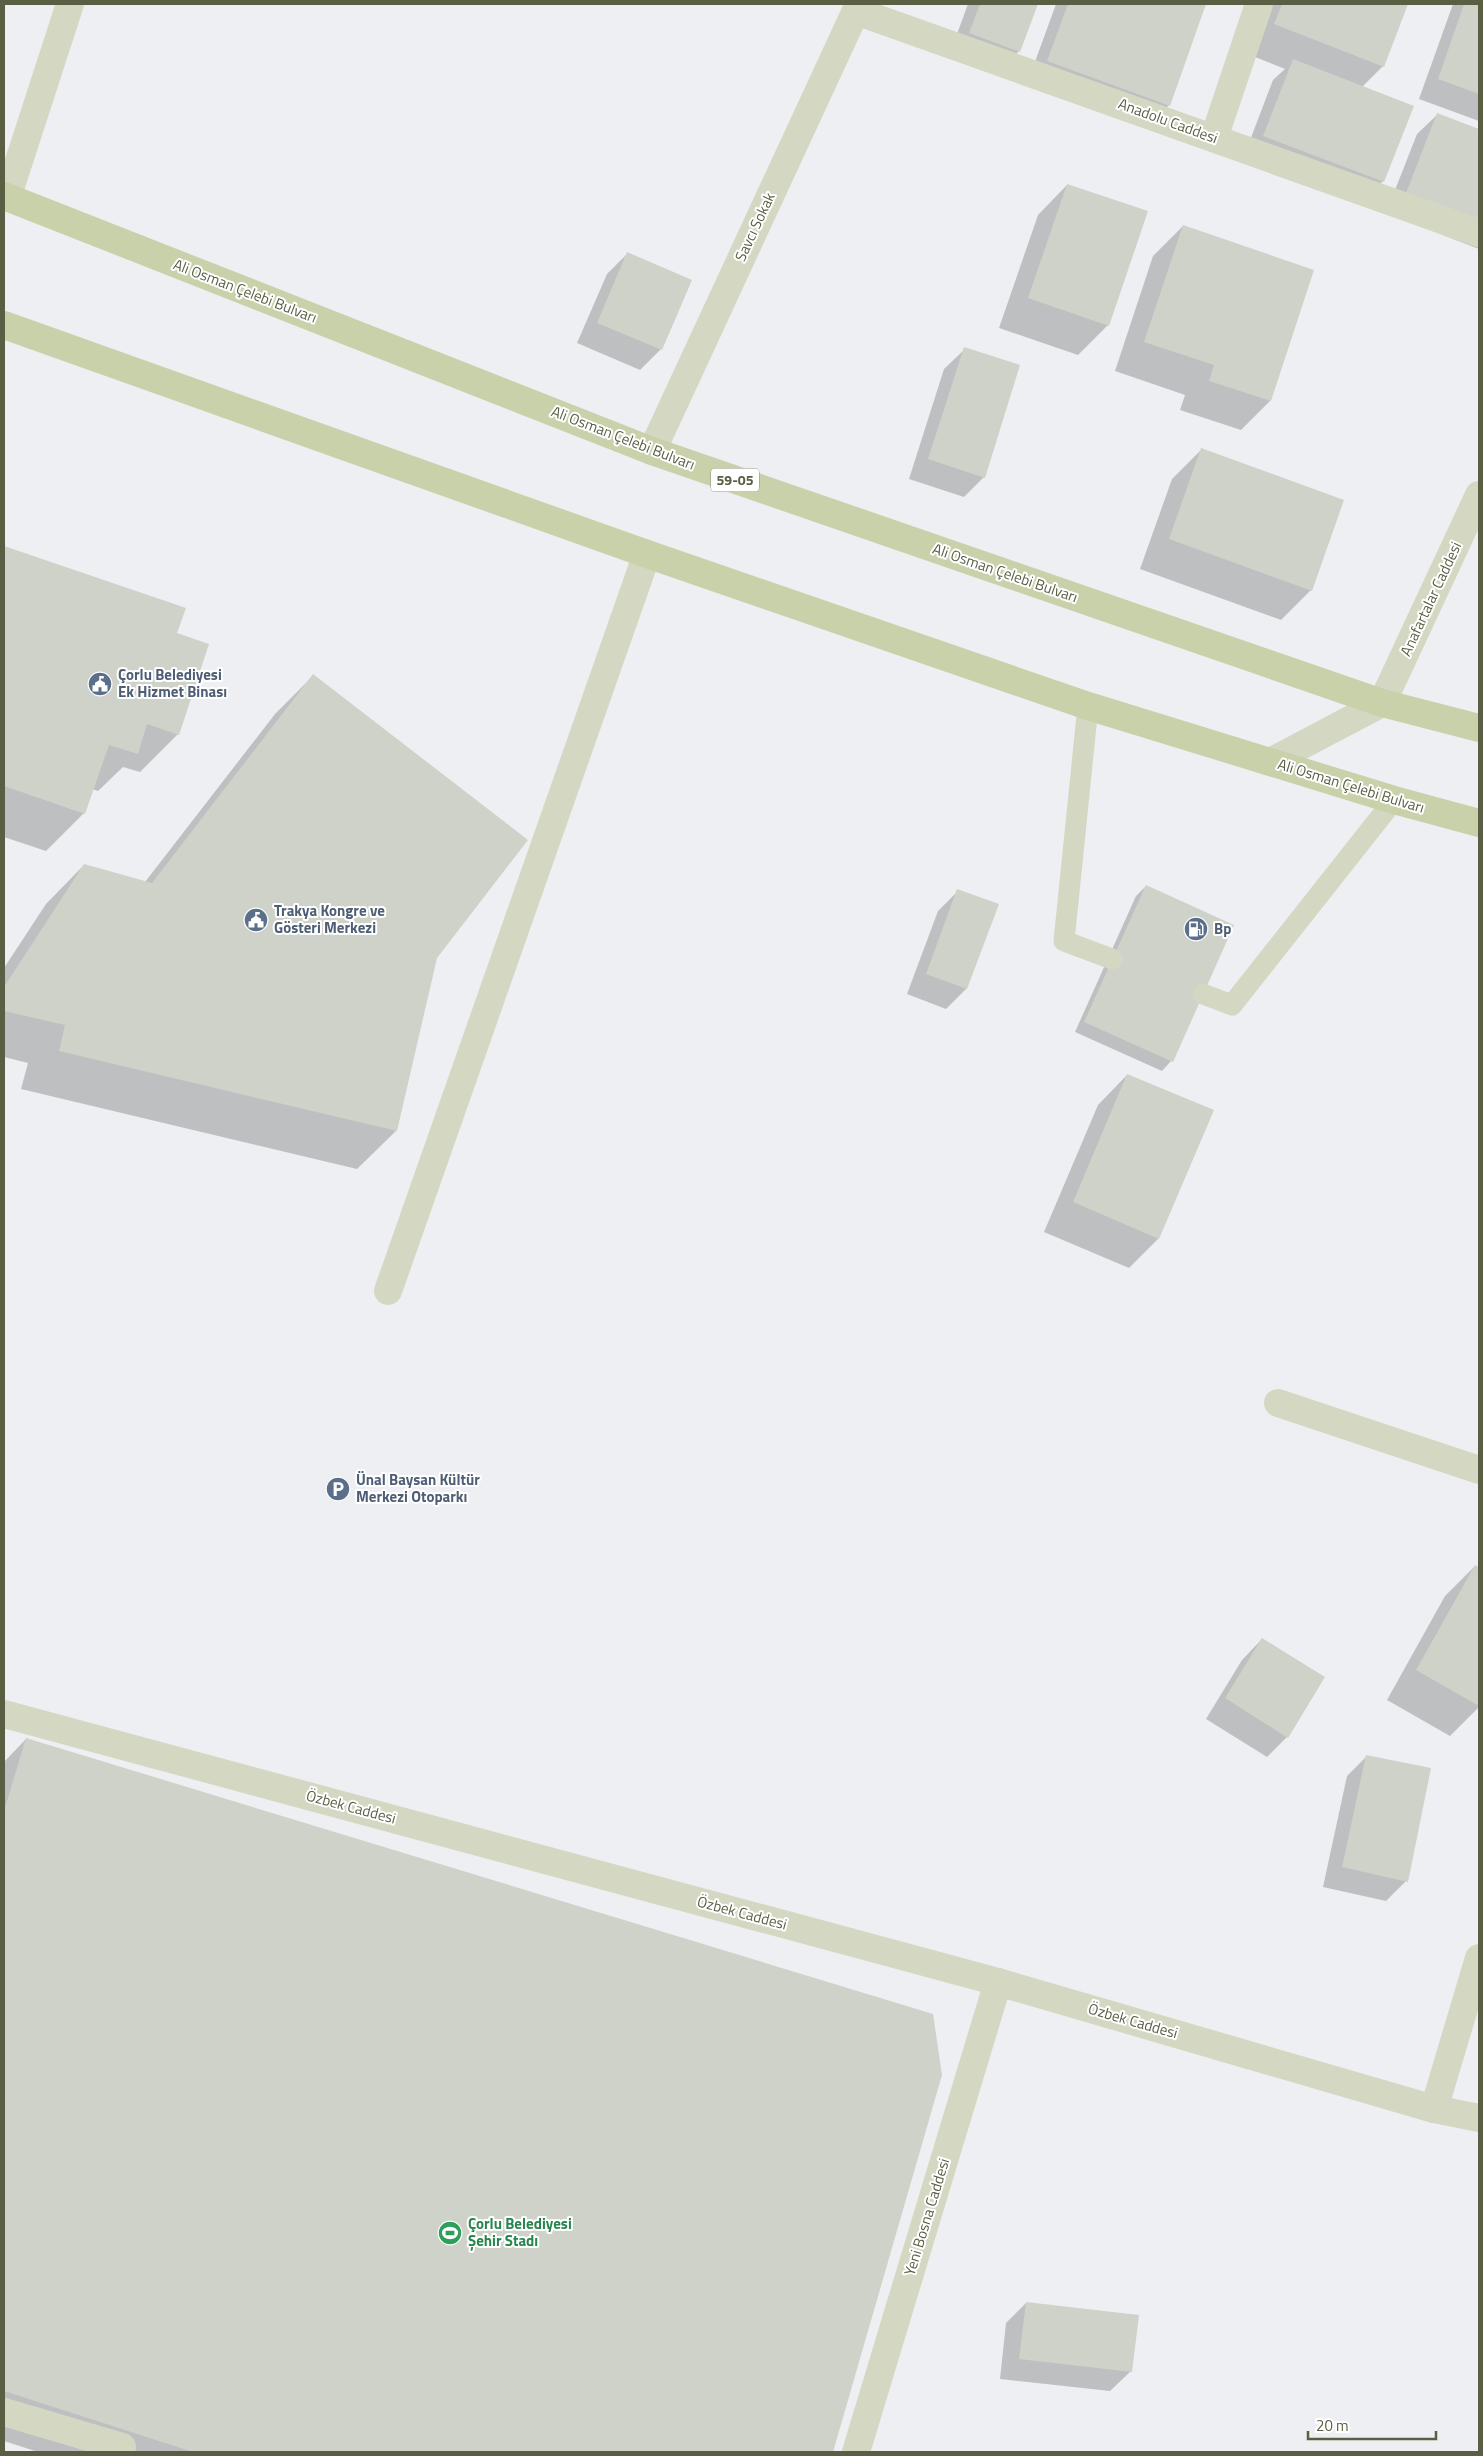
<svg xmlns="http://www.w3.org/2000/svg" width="1483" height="2456" font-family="'Titillium Web',sans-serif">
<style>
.shadow{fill:#0003}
.building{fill:#ced2c8}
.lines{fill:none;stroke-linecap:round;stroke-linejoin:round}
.service{stroke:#d4d8c3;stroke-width:21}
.minor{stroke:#d4d8c3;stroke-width:28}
.tertiary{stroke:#d4d8c3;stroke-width:28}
.primary{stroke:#c9d1ab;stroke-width:28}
.labels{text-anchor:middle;stroke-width:4;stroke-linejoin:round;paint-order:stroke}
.shield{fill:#fff;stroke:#8c8f7c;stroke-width:1}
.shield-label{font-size:14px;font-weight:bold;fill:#5a5f44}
.street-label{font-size:15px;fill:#5a5f44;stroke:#fff}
.service-label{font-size:15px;font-weight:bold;fill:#4e5e75;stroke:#fff;text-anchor:start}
.leisure-label{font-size:15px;font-weight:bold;fill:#27864d;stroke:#fff;text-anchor:start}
</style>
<rect width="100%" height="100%" fill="#eeeff2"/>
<g class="shadow">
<path d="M968,4H1036L1019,51L999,71L950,53Z"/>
<path d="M1056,4H1205L1169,105L1149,125L1028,81Z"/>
<path d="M1265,4H1407L1383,66L1362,87L1383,181L1363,201L1244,156L1273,80L1285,69L1245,53Z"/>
<path d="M1453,4H1479V121L1419,99Z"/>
<path d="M1438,114L1479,131V249L1386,213L1417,134Z"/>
<path d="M1067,185L1108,325L1078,355L999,328L1038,215Z"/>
<path d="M1183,226L1270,401L1241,430L1180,410L1185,395L1115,371L1153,256Z"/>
<path d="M627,254L690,280L660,350L640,370L577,343L607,274Z"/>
<path d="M965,349L984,477L964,497L909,479L944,369Z"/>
<path d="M1202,449L1311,590L1281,620L1140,569L1172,479Z"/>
<path d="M4,547L185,609L176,634L178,734L140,772L123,767L98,791L92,789L84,813L46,851L4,837Z"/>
<path d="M313,676L435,957L396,1131L357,1169L21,1089L28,1063L4,1057V968L46,904L84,865L145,882L275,714Z"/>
<path d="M1146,886L1171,1061L1162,1071L1075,1032L1136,896Z"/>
<path d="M958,891L997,905L966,989L946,1009L907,994L938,911Z"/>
<path d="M1127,1075L1158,1239L1129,1268L1044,1232L1098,1105Z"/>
<path d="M1475,1566L1479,1569V1707L1450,1736L1387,1700L1445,1596Z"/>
<path d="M1262,1639L1287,1737L1267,1757L1206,1719L1242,1660Z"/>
<path d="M26,1739L941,2075L832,2452H38L4,2441V1762Z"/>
<path d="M1367,1756L1406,1881L1386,1901L1323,1887L1347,1776Z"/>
<path d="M1026,2303L1131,2371L1110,2391L1000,2379L1006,2323Z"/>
</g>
<g class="building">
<path d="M980,4H1038L1020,52L969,33Z"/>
<path d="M1068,4H1206L1170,106L1047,61Z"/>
<path d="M1282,4H1408L1384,67L1274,24Z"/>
<path d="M1464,4H1479V94L1438,79Z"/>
<path d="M1293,59L1414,106L1384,182L1263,136Z"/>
<path d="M1437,113L1479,129V221L1406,193Z"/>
<path d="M1067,184L1148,211L1109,326L1028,298Z"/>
<path d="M1183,225L1314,270L1271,401L1209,381L1214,365L1144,342Z"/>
<path d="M627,252L692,280L662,350L597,323Z"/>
<path d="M964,347L1020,365L985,478L928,459Z"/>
<path d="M1201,448L1344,500L1312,591L1169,539Z"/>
<path d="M4,546L186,608L177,633L209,644L179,735L147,724L138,754L109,745L85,814L4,786Z"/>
<path d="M313,674L528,840L437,958L397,1131L59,1051L65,1025L4,1011V987L84,864L152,883Z"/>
<path d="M1146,885L1234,925L1173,1062L1084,1022Z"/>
<path d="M957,889L999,904L967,989L926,974Z"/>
<path d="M1127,1074L1214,1110L1159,1239L1073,1202Z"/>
<path d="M1475,1565L1479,1567V1706L1416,1670Z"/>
<path d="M1262,1638L1325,1677L1288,1738L1225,1698Z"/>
<path d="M26,1738L933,2014L942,2075L833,2452H193L4,2391V1811Z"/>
<path d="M1366,1755L1431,1768L1408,1882L1342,1867Z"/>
<path d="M1026,2302L1139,2315L1132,2372L1019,2359Z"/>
</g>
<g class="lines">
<g class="service">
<path d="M1088,706L1064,941L1112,959"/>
<path d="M1203,994L1232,1005L1394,800"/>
</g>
<g class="minor">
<path d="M856,11L1479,233"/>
<path d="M1214,138L1259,4"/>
<path d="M7,198L70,4"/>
<path d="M652,451L859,4"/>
<path d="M1270,762L1382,703"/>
<path d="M388,1291L647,554"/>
<path d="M1278,1403L1479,1470"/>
<path d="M1434,2109L1479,1958"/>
<path d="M4,2412L122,2447L120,2452"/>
<path d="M856,2452L998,1982"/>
</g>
<g class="tertiary">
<path d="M1382,703L1479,495"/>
<path d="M4,1714L998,1982L1434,2109L1479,2118"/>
</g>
<g class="primary">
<path d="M4,196L652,451L1382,703L1479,728"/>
<path d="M4,325L647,554L1088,706L1394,800L1479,823"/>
</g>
</g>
<defs>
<g id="civic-disc" transform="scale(1.25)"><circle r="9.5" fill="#5c6f8a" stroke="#fff"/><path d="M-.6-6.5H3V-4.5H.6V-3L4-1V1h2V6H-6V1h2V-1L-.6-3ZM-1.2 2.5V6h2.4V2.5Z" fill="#fff"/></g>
<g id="fuel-disc" transform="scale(1.25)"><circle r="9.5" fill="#5c6f8a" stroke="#fff"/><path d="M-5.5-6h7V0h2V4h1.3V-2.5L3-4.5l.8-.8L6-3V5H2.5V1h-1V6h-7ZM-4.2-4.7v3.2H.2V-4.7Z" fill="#fff"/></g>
<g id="parking-disc" transform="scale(1.25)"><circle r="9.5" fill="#5c6f8a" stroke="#fff"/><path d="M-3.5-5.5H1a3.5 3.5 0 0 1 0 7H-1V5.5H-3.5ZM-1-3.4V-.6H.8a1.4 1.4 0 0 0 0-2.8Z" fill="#fff"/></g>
<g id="stadium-disc" transform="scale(1.25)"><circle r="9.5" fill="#2e9e5b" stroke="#fff"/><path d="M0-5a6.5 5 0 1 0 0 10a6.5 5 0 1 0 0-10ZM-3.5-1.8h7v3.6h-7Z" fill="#fff"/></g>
</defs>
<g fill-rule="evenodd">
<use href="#civic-disc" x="100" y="684"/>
<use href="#civic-disc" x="256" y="920"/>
<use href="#fuel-disc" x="1196" y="929"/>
<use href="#parking-disc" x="338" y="1489"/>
<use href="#stadium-disc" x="450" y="2233"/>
</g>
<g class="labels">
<rect class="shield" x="711" y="468.5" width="48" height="23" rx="4"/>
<g class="shield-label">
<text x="735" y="485">59-05</text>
</g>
<g class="street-label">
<text transform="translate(1168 121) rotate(20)" y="5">Anadolu Caddesi</text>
<text transform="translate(755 227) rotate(-65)" y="5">Savcı Sokak</text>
<text transform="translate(245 291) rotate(21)" y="5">Ali Osman Çelebi Bulvarı</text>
<text transform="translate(623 438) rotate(21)" y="5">Ali Osman Çelebi Bulvarı</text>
<text transform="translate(1005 573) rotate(19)" y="5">Ali Osman Çelebi Bulvarı</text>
<text transform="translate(1431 599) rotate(-65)" y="5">Anafartalar Caddesi</text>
<text transform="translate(1351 786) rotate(17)" y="5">Ali Osman Çelebi Bulvarı</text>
<text transform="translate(351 1807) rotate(15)" y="5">Özbek Caddesi</text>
<text transform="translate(742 1913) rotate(15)" y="5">Özbek Caddesi</text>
<text transform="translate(1133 2021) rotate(16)" y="5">Özbek Caddesi</text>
<text transform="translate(927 2217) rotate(-73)" y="5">Yeni Bosna Caddesi</text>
</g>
<g class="service-label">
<text x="118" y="680">Çorlu Belediyesi<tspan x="118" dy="17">Ek Hizmet Binası</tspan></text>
<text x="274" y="916">Trakya Kongre ve<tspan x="274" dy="17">Gösteri Merkezi</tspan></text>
<text x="1214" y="934">Bp</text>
<text x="356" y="1485">Ünal Baysan Kültür<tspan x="356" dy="17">Merkezi Otoparkı</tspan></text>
</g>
<g class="leisure-label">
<text x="468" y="2229">Çorlu Belediyesi<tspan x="468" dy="17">Şehir Stadı</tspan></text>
</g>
</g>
<rect width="1483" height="2456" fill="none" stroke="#5a5f44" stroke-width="10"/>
<path d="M1308 2431v8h128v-8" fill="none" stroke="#5a5f44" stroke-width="2.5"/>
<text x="1316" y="2431" font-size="15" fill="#5a5f44" stroke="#ffffff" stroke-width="4" paint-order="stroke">20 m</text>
</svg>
